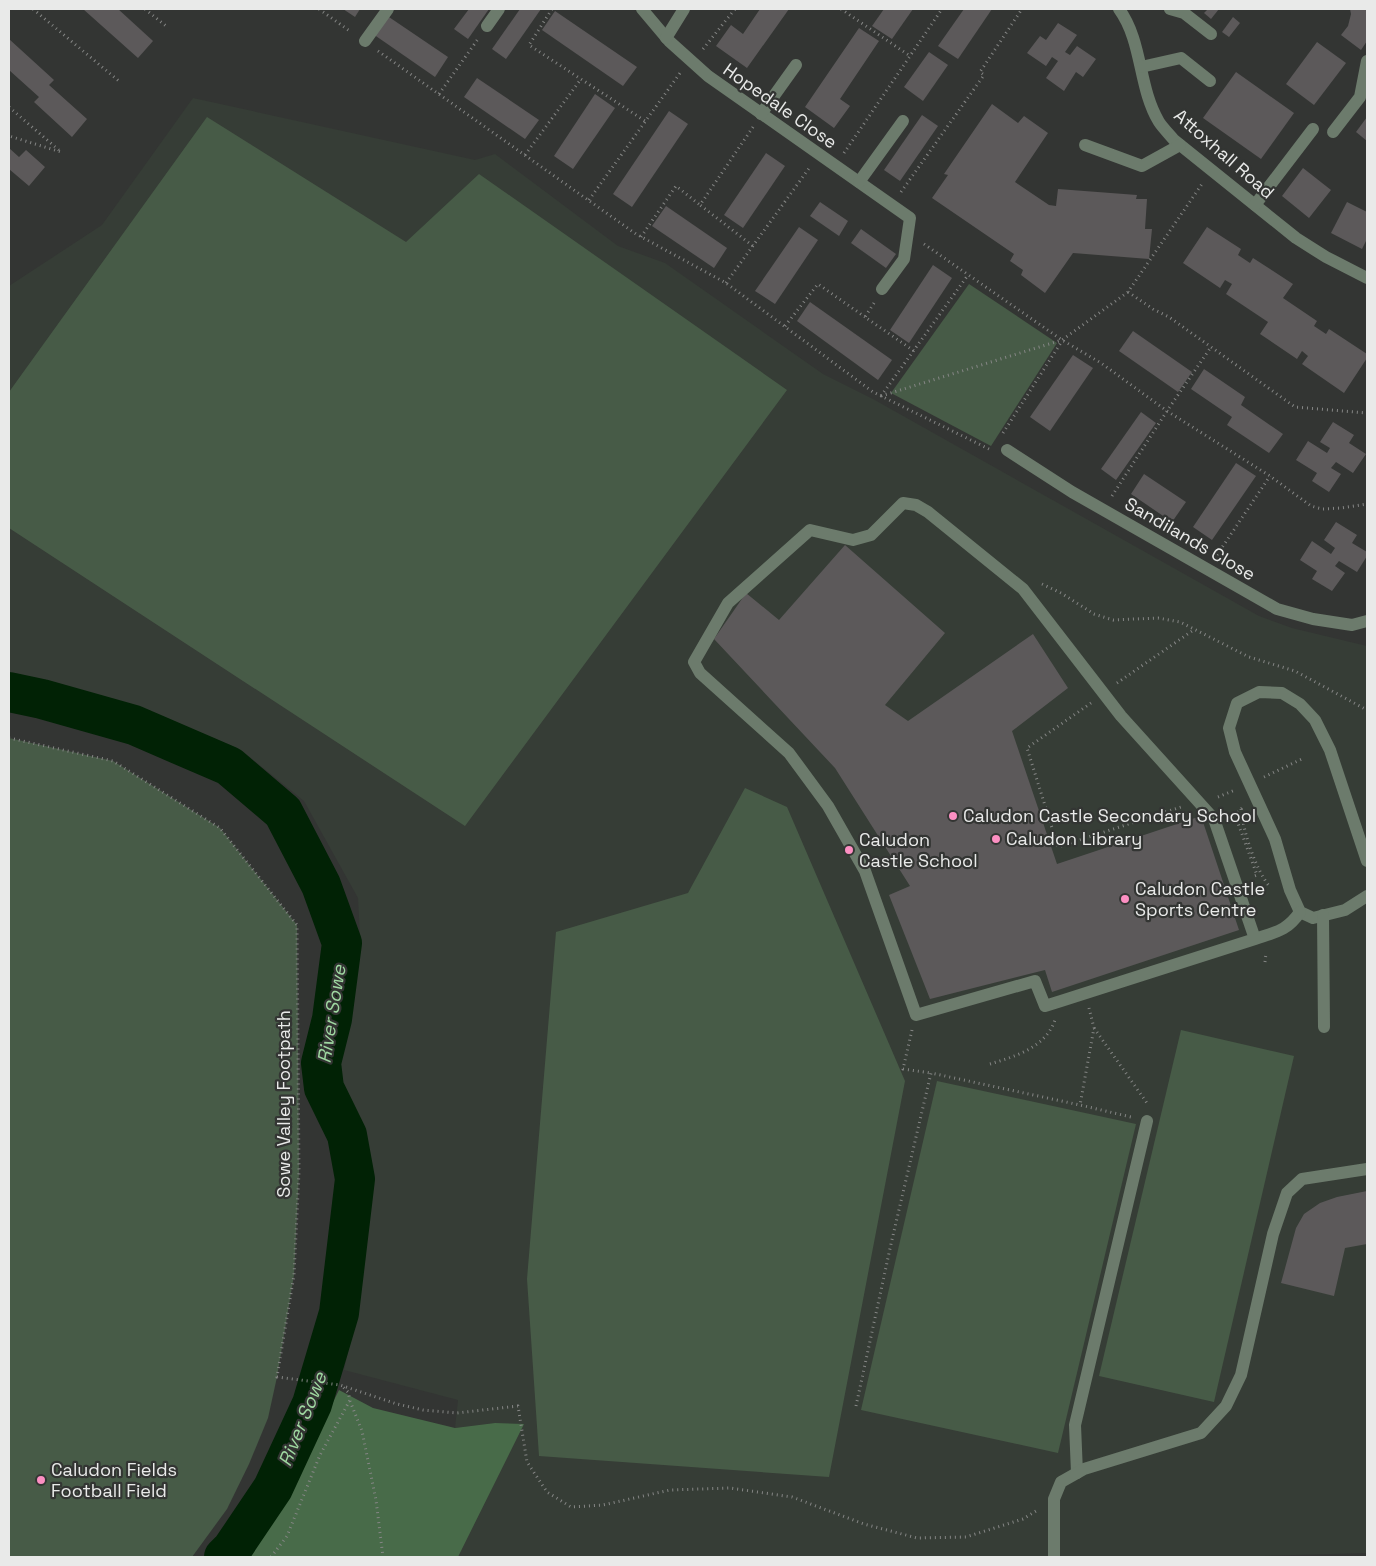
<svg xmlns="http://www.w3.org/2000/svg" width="1376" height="1566" font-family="'Space Grotesk',sans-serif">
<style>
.built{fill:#363d36}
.green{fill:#475b47}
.forest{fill:#486b49}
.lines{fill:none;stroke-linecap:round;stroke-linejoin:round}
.river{stroke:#012205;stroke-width:40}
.building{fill:#5c595a}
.path{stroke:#858685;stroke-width:3;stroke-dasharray:1 4;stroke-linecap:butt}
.minor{stroke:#6c7b6c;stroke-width:12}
.poi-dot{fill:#fc8fc2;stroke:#333533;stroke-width:2}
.labels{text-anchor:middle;stroke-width:4.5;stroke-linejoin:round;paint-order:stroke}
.street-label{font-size:18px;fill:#e9eae9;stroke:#333533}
.poi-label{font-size:18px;fill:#e9eae9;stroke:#333533;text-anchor:start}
.water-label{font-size:19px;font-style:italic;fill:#9fd8a1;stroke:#333533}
</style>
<rect width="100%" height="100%" fill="#333533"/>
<path class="built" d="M193,98L475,160L495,154L618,246L665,263L823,374L873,399L1259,616L1292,628L1367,646V1553L1230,1557H458L523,1425L495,1423L455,1428L458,1400L344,1370L356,1315L373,1183L358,1131L338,1082L360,937L358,898L304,801L241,750L147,710L9,679V286L102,225Z"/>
<g class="green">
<path d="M207,117L406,242L479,174L787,390L465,826L9,528V392Z"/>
<path d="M969,284L1057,343L991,446L891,393Z"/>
<path d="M9,738L113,761L220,828L297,925L299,1172L294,1275L277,1377L268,1418L249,1464L227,1509L192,1557H9Z"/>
<path d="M745,788L787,807L905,1081L829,1477L539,1456L527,1279L556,932L688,893Z"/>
<path d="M1181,1030L1294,1056L1214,1402L1099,1376Z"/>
<path d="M937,1081L1136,1124L1058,1453L861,1410Z"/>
</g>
<path class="forest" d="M339,1390L373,1408L455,1428L495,1423L524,1424L458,1557H242L275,1519Z"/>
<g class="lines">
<path class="river" d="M9,692L42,699L134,725L229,766L283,812L321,885L342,943L332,1019L321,1063L324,1088L347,1135L355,1179L339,1313L312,1404L273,1488L232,1549L224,1557"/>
</g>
<g class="building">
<path d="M83,9H118L153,41L138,58Z"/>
<path d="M343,9H360L355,17Z"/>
<path d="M469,9H489L468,39L454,29Z"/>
<path d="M520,9H541L506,59L492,49Z"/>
<path d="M760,9H789L747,68L716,46L731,25L743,34Z"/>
<path d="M884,9H913L892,39L872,26Z"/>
<path d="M964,9H992L958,59L938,46Z"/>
<path d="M1208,9H1219L1211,19L1204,13Z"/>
<path d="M1350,9H1367V41L1361,50L1341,35L1348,26L1351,14Z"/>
<path d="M555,11L637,67L623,86L542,30Z"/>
<path d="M386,15L448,57L435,77L373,34Z"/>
<path d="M1233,17L1240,23L1229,37L1222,32Z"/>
<path d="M1058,23L1077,35L1065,52L1070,55L1077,46L1096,59L1083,77L1076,72L1064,91L1046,78L1058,61L1052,57L1046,66L1027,53L1040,36L1046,40Z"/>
<path d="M859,28L879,41L840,99L850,106L834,128L805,107Z"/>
<path d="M9,39L54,80L49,85L87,119L72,137L34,102L39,97L9,70Z"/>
<path d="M1317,42L1346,63L1314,105L1286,84Z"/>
<path d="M929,52L948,65L923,101L904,87Z"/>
<path d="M1236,72L1294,113L1261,159L1203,118Z"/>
<path d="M477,78L539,120L525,139L464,97Z"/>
<path d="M595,94L615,108L573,169L554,156Z"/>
<path d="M992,104L1018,123L1024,116L1048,133L1015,182L1049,205L1056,206L1058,189L1137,195L1136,199H1147L1145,229H1152L1149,259L1073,253L1045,293L1021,275L1023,270L1010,261L1014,254L932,198L948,175L944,174Z"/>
<path d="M669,111L688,124L632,207L613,194Z"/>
<path d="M922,115L938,126L900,181L884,170Z"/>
<path d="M1367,117V141L1356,132Z"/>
<path d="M9,148L19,157L26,150L45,167L29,186L9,169Z"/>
<path d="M766,153L785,166L743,228L724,215Z"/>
<path d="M1303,168L1331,190L1309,218L1282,196Z"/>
<path d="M820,202L848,221L839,236L810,216Z"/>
<path d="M1347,202L1367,212V239L1362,249L1331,233Z"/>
<path d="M666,206L727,248L714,268L652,226Z"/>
<path d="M799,227L818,240L775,304L755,291Z"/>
<path d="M1207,227L1241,249L1238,255L1250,263L1253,258L1293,284L1283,298L1317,321L1314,326L1326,334L1329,329L1367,354V358L1344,393L1302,364L1308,356L1302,351L1297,359L1260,334L1268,322L1226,294L1232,284L1225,280L1220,288L1183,263Z"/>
<path d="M861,229L896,254L886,268L851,243Z"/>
<path d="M933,265L952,278L909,343L890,330Z"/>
<path d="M810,302L892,360L878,380L797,321Z"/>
<path d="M1133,331L1192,372L1178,392L1119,351Z"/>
<path d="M1073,355L1093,368L1050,431L1030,417Z"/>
<path d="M1204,369L1245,397L1241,405L1283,434L1269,453L1227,425L1232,417L1191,389Z"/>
<path d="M1141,412L1156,423L1116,480L1101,469Z"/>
<path d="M1333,422L1354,435L1349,443L1366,454L1353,473L1336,462L1331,468L1341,474L1329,492L1312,481L1317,473L1296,460L1308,441L1327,453L1330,448L1320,442Z"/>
<path d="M1236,463L1256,476L1212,540L1193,527Z"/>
<path d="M1144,474L1186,502L1172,522L1131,494Z"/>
<path d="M1336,522L1357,535L1352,543L1367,552V556L1357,572L1339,561L1335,566L1345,573L1332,591L1312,579L1317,571L1300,560L1312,541L1331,554L1335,548L1324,540Z"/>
<path d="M845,545L945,633L885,705L908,721L1033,634L1068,688L1012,731L1057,864L1201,816L1239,930L1052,992L1045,970L930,999L889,895L910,886L835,768L714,639L746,593L779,620Z"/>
<path d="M1367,1191V1244L1345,1248L1334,1296L1281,1283L1296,1228L1304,1214L1320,1203L1337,1197Z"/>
</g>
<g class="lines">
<g class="path">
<path d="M33,9L120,82"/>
<path d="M145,9L166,26"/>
<path d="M319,9L351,32"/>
<path d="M552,9L529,45L645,121"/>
<path d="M841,9L910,56"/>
<path d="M703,49L735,9"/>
<path d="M378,51L636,234L726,283L873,392L991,450"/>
<path d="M439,94L478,39"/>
<path d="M9,107L61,152L9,136"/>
<path d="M753,127L700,205L753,246"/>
<path d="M844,153L942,9"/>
<path d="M525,155L581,79"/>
<path d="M901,192L984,75L980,72L1022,9"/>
<path d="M589,200L680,73"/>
<path d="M641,237L676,186L700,205"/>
<path d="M924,244L1062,340L1101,363L1167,411L1270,476L1311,506L1322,509L1341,508L1367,504"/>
<path d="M726,283L810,167"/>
<path d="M1128,292L1153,309L1169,317L1295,407L1367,413"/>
<path d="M874,303L865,317L914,351"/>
<path d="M785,326L818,284L865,317"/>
<path d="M881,396L1062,340L1128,292L1202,184"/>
<path d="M881,396L968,275"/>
<path d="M1003,433L1062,341"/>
<path d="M1112,496L1167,411L1211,347"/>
<path d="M1217,555L1270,476"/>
<path d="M1042,584L1061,593L1094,614L1113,620L1158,618L1180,622L1249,657L1295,671L1367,710"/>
<path d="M1117,683L1195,629"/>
<path d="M1091,703L1027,748L1058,847L1181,807"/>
<path d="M9,738L113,761L220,828L297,925L299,1172L294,1275L277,1377L340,1385L397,1404L423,1410L457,1413L518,1406L527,1462L547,1492L571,1507L603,1505L670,1490L730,1488L792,1497L864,1524L917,1538L966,1537L1023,1519L1036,1511"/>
<path d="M1264,777L1304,758"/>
<path d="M1218,797L1235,790"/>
<path d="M1242,808L1235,815L1257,875L1252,877"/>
<path d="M1241,809C1243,831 1256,871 1270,887"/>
<path d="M1265,962L1266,953"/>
<path d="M1089,1008L1094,1028L1080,1105L1131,1117"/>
<path d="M1094,1028L1147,1103"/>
<path d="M912,1030L903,1069L931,1073"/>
<path d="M990,1064C1016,1056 1045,1048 1055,1020"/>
<path d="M350,1401L362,1431L376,1500L383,1557"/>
<path d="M856,1406L891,1244L931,1073L1080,1105"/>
<path d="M271,1557L287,1536L320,1455L350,1400L348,1392L343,1387"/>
</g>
<g class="minor">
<path d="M642,9L669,41L708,76L910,218L904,259L882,289"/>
<path d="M1119,9C1143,42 1138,87 1159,122C1163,128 1169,134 1174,140L1296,238L1326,257L1367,278"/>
<path d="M1170,9L1184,13L1211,34"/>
<path d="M487,26L499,9"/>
<path d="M666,38L684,9"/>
<path d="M365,41L388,9"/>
<path d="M1141,67L1181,58L1210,81"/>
<path d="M761,114L796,65"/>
<path d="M1333,132L1360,97L1367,61"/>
<path d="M1085,145L1142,166L1180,145"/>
<path d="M859,182L903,121"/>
<path d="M1255,205L1313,129"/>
<path d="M1007,450L1072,492L1277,609L1313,619L1352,625L1367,621"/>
<path d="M1367,861L1330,750L1315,720L1300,704L1282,693L1259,692L1237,703L1229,728L1235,752L1275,839L1290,890L1300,912L1313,918L1345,910L1367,896"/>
<path d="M1323,915L1324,1027"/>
<path d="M1255,939L1214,819L1121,716L1023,589L928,512L916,505L903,503L871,535L853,540L810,530L728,603L694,662L700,673L789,753L828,806L865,871L916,1015L1035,981L1045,1006L1061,1001L1255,939C1276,932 1287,931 1300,912"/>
<path d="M1077,1473L1075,1425L1147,1121"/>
<path d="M1054,1557V1499L1061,1482L1084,1469L1201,1433L1226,1406L1241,1375L1273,1234L1287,1193L1302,1179L1367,1169"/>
</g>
</g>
<g class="poi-dot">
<circle cx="953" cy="816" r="5"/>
<circle cx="996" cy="839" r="5"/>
<circle cx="849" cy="850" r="5"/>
<circle cx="1125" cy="899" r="5"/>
<circle cx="41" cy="1480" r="5"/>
</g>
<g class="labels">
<g class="street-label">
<text transform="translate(780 106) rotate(35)" y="6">Hopedale Close</text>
<text transform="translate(1224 154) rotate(41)" y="6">Attoxhall Road</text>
<text transform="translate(1190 539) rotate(30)" y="6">Sandilands Close</text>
<text transform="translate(284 1104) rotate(-90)" y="6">Sowe Valley Footpath</text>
</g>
<g class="poi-label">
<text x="963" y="822">Caludon Castle Secondary School</text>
<text x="1006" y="845">Caludon Library</text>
<text x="859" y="846">Caludon<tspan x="859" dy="21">Castle School</tspan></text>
<text x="1135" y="895">Caludon Castle<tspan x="1135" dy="21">Sports Centre</tspan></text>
<text x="51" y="1476">Caludon Fields<tspan x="51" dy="21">Football Field</tspan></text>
</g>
<g class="water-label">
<text transform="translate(331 1014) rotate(-81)" y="7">River Sowe</text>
<text transform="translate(302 1419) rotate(-68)" y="7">River Sowe</text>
</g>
</g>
<rect width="1376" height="1566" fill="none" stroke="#e9eae9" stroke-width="20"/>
</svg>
